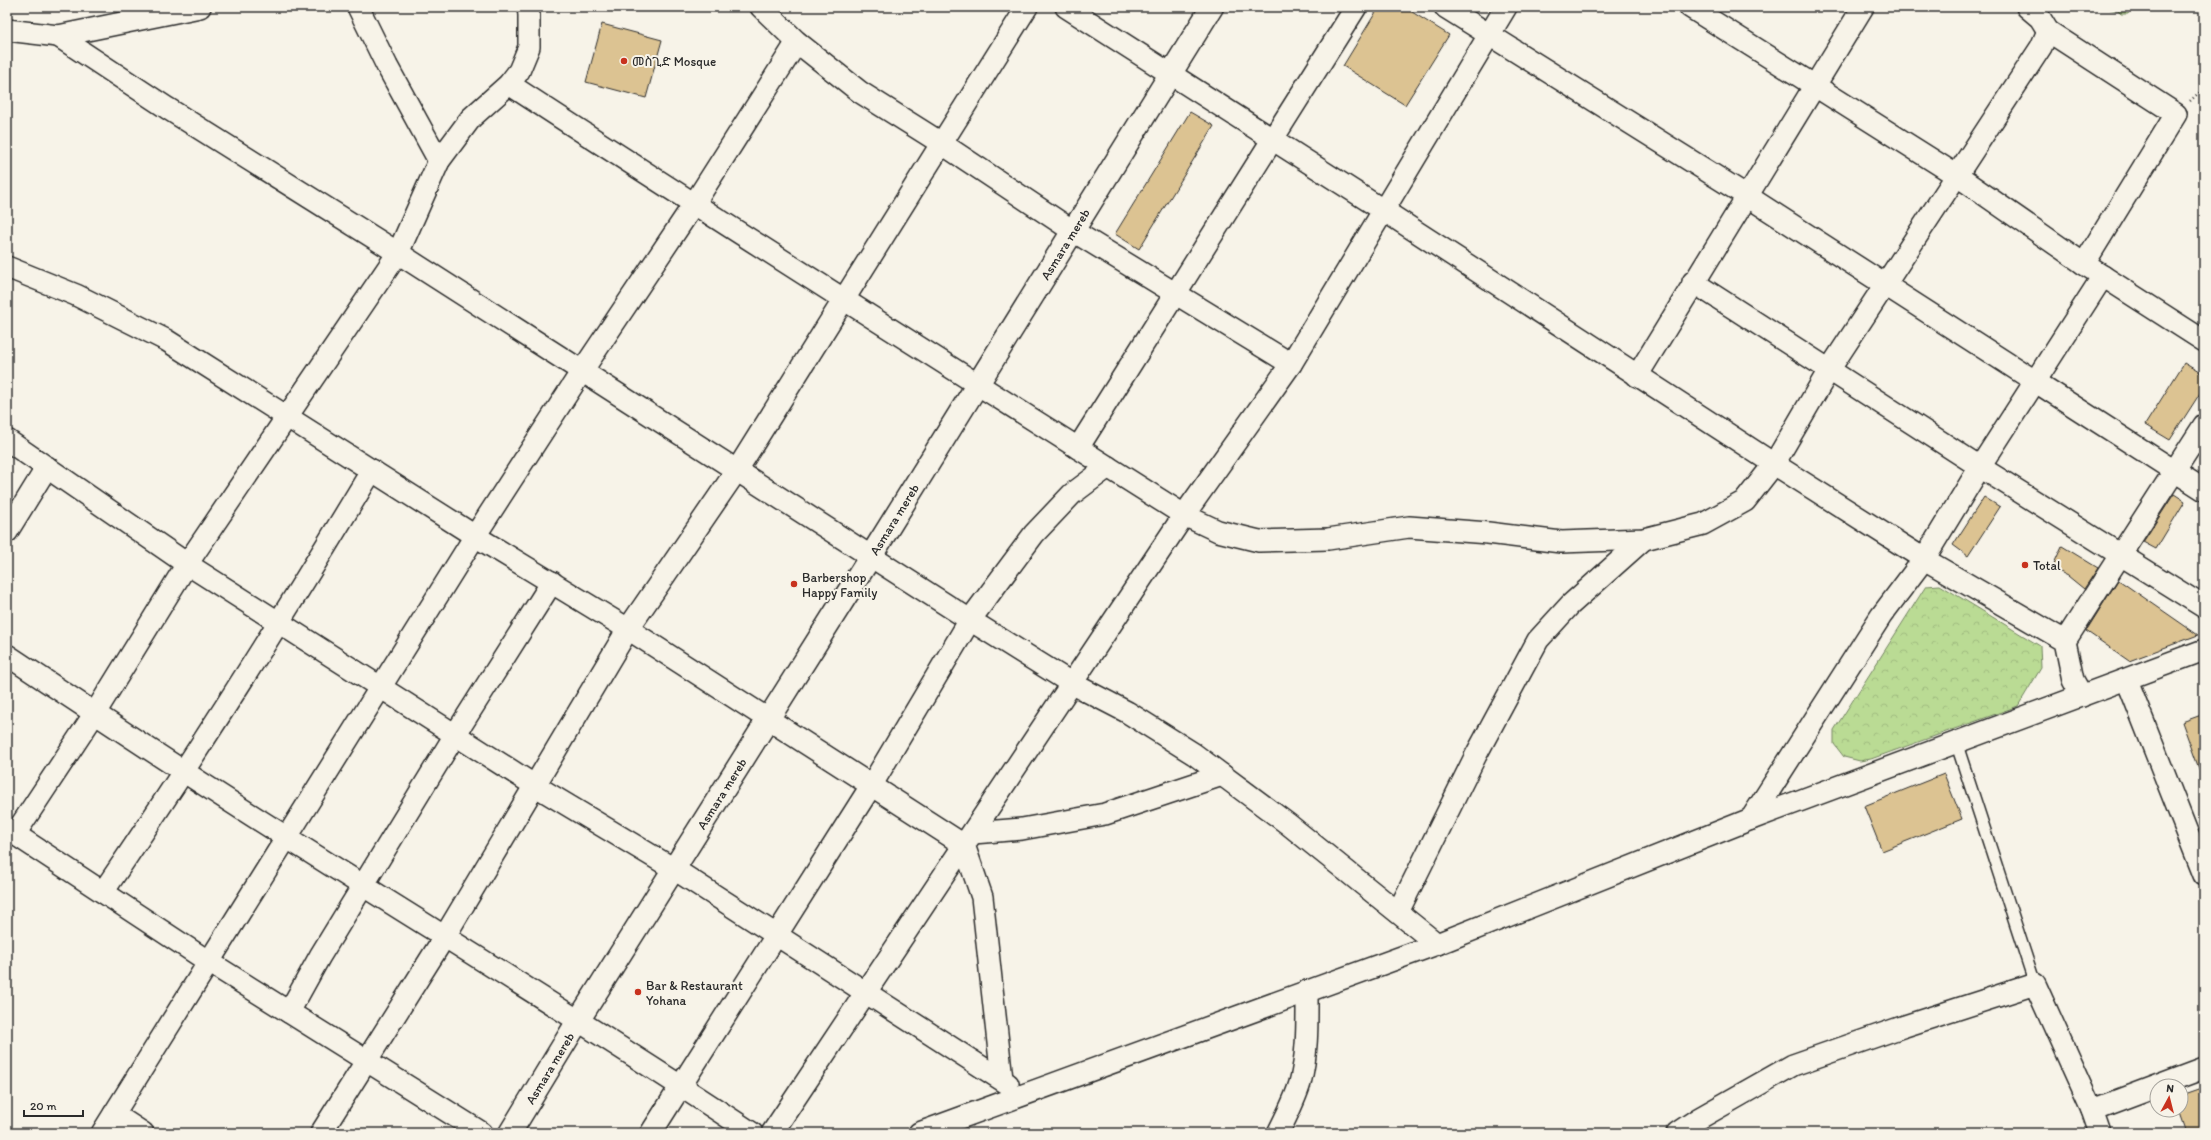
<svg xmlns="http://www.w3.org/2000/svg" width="2211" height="1140" font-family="Itim,'Noto Sans Ethiopic',sans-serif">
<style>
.grass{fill:url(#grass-tufts);stroke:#728360}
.forest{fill:url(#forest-crowns);stroke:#728360}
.building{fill:#dcc392;stroke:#2b2b2b}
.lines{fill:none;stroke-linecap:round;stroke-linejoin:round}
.lane-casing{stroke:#2b2b2b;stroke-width:14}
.street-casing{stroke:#2b2b2b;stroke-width:24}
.highway-casing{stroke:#2b2b2b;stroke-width:25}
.path{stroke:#2b2b2b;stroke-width:2.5;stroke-dasharray:1 3;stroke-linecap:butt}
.lane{stroke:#f7f3e8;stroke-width:11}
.street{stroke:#f7f3e8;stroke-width:21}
.highway{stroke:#f7f3e8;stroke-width:22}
.poi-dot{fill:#c8321e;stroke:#f7f3e8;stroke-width:1.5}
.labels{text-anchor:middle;stroke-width:4;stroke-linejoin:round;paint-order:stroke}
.poi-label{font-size:13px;fill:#2b2b2b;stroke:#f7f3e8;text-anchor:start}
.street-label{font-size:13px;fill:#2b2b2b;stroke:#f7f3e8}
</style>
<defs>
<pattern id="grass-tufts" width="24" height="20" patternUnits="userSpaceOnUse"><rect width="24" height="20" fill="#badb94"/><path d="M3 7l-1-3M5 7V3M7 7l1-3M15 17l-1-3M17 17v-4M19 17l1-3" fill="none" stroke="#a0bc80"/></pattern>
<pattern id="forest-crowns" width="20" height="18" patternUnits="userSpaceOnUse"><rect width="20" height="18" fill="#badb94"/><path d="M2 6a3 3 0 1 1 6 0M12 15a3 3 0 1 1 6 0" fill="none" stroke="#a0bc80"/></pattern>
</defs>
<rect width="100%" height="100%" fill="#f7f3e8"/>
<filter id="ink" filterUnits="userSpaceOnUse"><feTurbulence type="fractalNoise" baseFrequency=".025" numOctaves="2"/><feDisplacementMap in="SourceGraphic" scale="8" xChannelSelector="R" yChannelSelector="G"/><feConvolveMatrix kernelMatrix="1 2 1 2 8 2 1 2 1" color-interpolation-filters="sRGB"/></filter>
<g filter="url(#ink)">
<path class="grass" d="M2110,7H2136L2130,9L2128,14H2121L2118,11L2110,9Z"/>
<path class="forest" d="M1940,585L2040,646L2041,668L2018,706L1871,759L1860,761L1844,757L1834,744V730L1926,586Z"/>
<g class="building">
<path d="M1379,7H1404L1449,35L1405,105L1343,66Z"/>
<path d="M602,24L662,40L646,98L586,82Z"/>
<path d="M1190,112L1214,126L1139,249L1115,234Z"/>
<path d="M2184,363L2204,375V387L2170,440L2145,425Z"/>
<path d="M2174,494L2185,501L2156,549L2143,542Z"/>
<path d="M1984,497L2000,507L1968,556L1953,545Z"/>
<path d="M2062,546L2098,568L2084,589L2068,576L2052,568Z"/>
<path d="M2118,580L2120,581L2198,635L2129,661L2086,631Z"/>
<path d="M2204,714V777H2202L2182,722Z"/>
<path d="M1944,774L1962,819L1882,851L1864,806Z"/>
<path d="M2204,1087V1129L2185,1133L2177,1110H2181V1095Z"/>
</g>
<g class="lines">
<g class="lane-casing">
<path id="lane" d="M1956,742L2035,984"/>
</g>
<g class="street-casing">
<g id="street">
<path d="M358,7L387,66L439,161"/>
<path d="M761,7L797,42L860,92L941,143L1073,231L1291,364"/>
<path d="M1066,7L1383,210L1774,464L1924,559L2065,641L2073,680L2082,696"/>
<path d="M1445,7L1747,196L2204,490"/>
<path d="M1690,7L1956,175L2084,264L2204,341"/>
<path d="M2027,7L2040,18L2048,31L2176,114L2084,264"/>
<path d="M7,30L58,36L200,7"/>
<path d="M58,36L167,108L398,253L970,620L1071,683L1127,712L1194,754L1288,824L1437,944"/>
<path d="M509,84C732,230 958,372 1184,515L1218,531L1259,541L1328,539L1409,527L1488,533L1561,542L1644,539L1703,524L1745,501L1774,464L1829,370L2041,47L2048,31"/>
<path d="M7,267L76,295L166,340L475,536L628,629L964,845L982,897L1002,1079"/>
<path d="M1693,282L1980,467L2204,607"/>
<path d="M1637,376L1863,7"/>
<path d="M7,440L187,564L534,785L674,869L1008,1084"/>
<path d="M1078,448L1356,7"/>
<path d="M7,532L47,467"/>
<path d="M2065,641L2204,425"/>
<path d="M7,655C100,717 192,778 286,837C442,936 599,1031 752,1133"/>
<path d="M2127,680L2204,875"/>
<path d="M1751,819L1881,616L1924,559L1980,467L2103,276"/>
<path d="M7,829L209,962L482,1133"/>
<path d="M973,833L1022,829L1105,814L1222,775"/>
<path d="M15,834L95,713L187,564L398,253L439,161L471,118L509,84L519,71L529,47V15L528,7"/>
<path d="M103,892C197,754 286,613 372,470"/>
<path d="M1398,912L1476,755L1538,640L1570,605L1644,539"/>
<path d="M289,1012L320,956L455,735L552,582"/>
<path d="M114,1114L143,1133"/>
<path d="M102,1133L475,536L582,371L694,204L797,42"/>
<path d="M321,1133L445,936L628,629L737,470L1027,7"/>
<path d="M651,1133L871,786L970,620L1034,534L1072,494L1108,467"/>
<path d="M772,1133L1184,515L1291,364L1506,7"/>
<path d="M919,1133L1437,944L1751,819L2204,650"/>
<path d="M1278,1133C1286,1117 1295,1100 1300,1083C1308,1053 1307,1021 1307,991"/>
<path d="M1677,1133L1698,1119L1793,1065L1905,1026L2035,984L2092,1110"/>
<path d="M2100,1133L2092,1110L2204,1068"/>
</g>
</g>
<g class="highway-casing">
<g id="highway">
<path id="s1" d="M510,1133L578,1021L871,556L1212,7"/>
</g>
</g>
<path class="path" d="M2190,101L2204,88"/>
<use href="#lane" class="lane"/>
<use href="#street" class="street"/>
<use href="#highway" class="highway"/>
</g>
</g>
<g class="poi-dot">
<circle cx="624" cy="61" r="4"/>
<circle cx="2025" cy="565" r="4"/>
<circle cx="794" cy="584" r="4"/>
<circle cx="638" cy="992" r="4"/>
</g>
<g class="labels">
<g class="poi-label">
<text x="632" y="66">መስጊድ Mosque</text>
<text x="2033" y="570">Total</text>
<text x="802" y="582">Barbershop<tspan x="802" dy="15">Happy Family</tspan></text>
<text x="646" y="990">Bar &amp; Restaurant<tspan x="646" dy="15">Yohana</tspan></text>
</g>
<g class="street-label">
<text dy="5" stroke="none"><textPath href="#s1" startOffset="1048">Asmara mereb</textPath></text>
<text dy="5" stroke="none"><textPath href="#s1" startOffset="724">Asmara mereb</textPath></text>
<text dy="5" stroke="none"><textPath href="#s1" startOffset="400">Asmara mereb</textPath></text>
<text dy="5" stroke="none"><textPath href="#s1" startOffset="76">Asmara mereb</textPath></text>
</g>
</g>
<rect width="2211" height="1140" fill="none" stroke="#f7f3e8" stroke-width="24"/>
<rect x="12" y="12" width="2187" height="1116" fill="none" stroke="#2b2b2b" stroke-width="1.5" filter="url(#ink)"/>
<g transform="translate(2169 1098) rotate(7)"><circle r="19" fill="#f7f3e8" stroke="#a5a39c"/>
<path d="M0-3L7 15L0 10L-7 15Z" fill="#c8321e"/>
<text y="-6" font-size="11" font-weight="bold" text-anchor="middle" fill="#2b2b2b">N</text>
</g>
<path d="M24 1110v6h59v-6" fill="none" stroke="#2b2b2b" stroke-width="2"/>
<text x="30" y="1110" font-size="12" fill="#2b2b2b" stroke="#f7f3e8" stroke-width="3" paint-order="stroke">20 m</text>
</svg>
